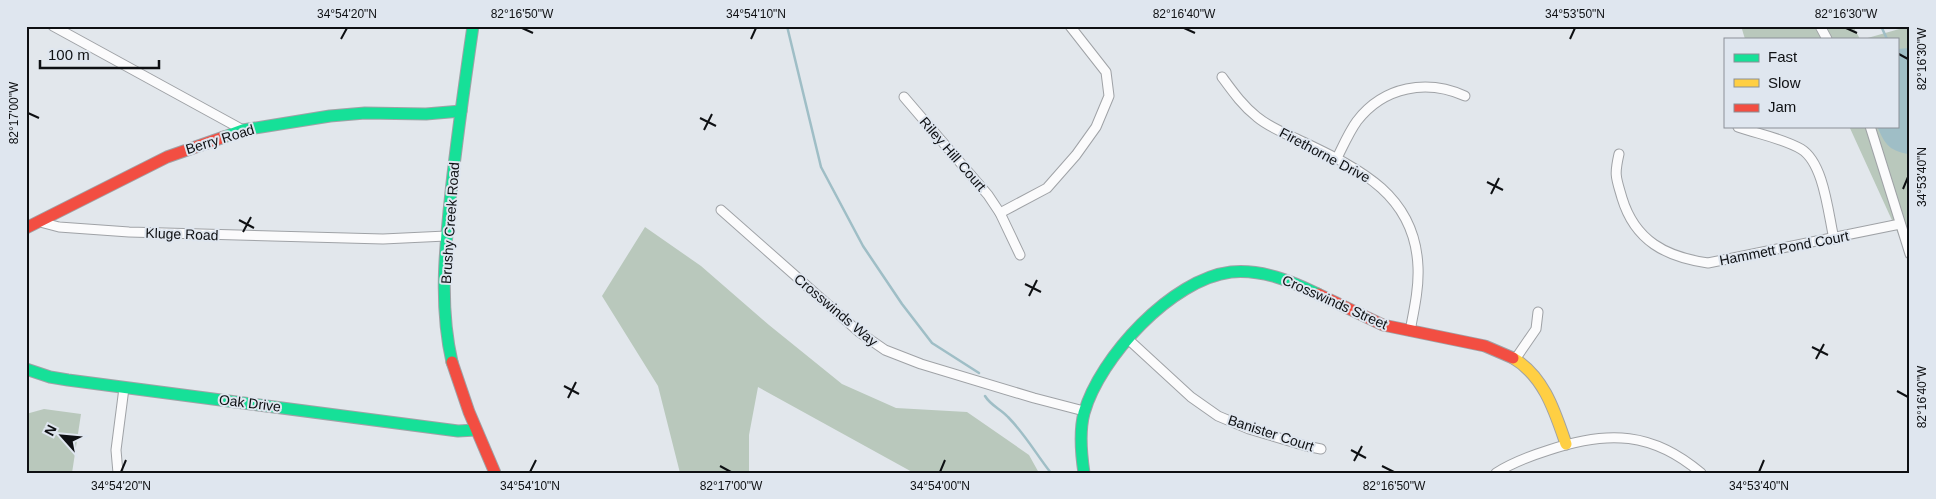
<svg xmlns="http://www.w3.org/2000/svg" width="1936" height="499" font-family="Helvetica,sans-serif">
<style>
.forest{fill:#b9c8bc}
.water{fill:#9fbec6}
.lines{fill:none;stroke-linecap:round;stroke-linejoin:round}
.stream{stroke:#9fbec6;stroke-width:2.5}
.street-casing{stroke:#9fa2a6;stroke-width:11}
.fast-casing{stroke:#9fa2a6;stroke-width:13}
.slow-casing{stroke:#9fa2a6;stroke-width:13}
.jam-casing{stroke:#9fa2a6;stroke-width:13}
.street{stroke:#fbfbfc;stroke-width:9}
.fast{stroke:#16e098;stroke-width:11}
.slow{stroke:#ffcf43;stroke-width:11}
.jam{stroke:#f24e42;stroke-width:11}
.ticks{fill:none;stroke:#0e1013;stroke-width:2}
.labels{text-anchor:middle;stroke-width:4;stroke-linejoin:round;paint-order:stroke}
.street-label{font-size:14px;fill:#0e1013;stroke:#dfe6ef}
.neatline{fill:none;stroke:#0e1013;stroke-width:2}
.ticks-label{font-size:12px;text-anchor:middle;fill:#0e1013}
</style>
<rect width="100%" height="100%" fill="#e2e7ec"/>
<g class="forest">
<path d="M1741,26H1853L1860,39H1745Z"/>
<path d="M1910,26V241L1901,240L1849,126H1897V39H1864Z"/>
<path d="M645,227L701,266L769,325L842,384L896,408L967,412L1029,455L1039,473H914L758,387L749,435V473H680L658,386L602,296Z"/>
<path d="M44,409L81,414L72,473H26V414Z"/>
</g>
<path class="water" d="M1910,48V153L1908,154C1888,150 1885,144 1877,126H1897V49Z"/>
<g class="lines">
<g class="stream">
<path d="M787,26L821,167L863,246L902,304L932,343L979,373"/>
<path d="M1881,26L1887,39"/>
<path d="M985,396C991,406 1001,409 1008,417C1025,434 1036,454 1051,473"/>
</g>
<g class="street-casing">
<g id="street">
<path d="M53,26L243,130"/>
<path d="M1820,26L1827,39"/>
<path d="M1222,77C1233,92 1243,106 1257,117C1269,127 1284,133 1297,139C1355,167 1415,192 1418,267C1419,288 1414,310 1410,331"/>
<path d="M904,97L988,195L1000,213L1020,255"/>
<path d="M1870,126L1910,254"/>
<path d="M1738,127C1758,134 1782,138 1801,149C1824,163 1828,213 1834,239"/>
<path d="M1619,154C1614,176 1616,177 1622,198C1635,241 1666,257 1708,263L1900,224"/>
<path d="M1337,158C1343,146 1349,132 1357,121C1384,86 1427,79 1465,96"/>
<path d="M721,210L859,332L885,350L921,364L1034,398L1084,411"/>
<path d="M1000,213L1047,188L1076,155L1096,127L1109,96L1106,72L1070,26"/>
<path d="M40,222L59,227L129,232L383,239L446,236"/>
<path d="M1129,340L1191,397L1218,416L1249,429L1306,446L1321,449"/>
<path d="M1516,358L1536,329L1538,312"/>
<path d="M118,473L116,450L124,388"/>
<path d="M1496,473C1513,462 1530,456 1549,450C1608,430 1653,432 1701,473"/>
</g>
</g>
<g class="fast-casing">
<g id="fast">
<path d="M224,137L243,130L330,116L365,113L426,114L461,111"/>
<path d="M452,362C439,305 445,249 451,192C457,136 465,81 473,26"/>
<path d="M26,369L50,377L68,380L458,431L476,430"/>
<path d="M1084,473C1081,453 1079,432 1084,413C1100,357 1172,279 1231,272C1262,269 1291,281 1318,294"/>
</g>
</g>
<g class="slow-casing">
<path id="slow" d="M1513,358C1544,376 1555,412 1566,444"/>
</g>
<g class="jam-casing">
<g id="jam">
<path d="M26,228L167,157L224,137"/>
<path d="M1318,294L1383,325L1485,346L1513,358"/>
<path d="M452,362L469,412L495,473"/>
</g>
</g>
<use href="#street" class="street"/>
<use href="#fast" class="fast"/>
<use href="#slow" class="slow"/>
<use href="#jam" class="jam"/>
</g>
<path class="ticks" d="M522,28L533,33M1184,28L1195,33M1846,28L1857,33M341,39L347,28M751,39L756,28M1570,39L1575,28M1897,53L1908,59M28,113L39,118M700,118L716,126M704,130L712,114M1487,182L1503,190M1903,189L1908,177M1491,194L1499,178M239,220L254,228M243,232L251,217M1025,284L1041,292M1029,296L1037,280M1812,347L1828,355M1816,359L1824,344M564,386L579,394M1897,391L1908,397M568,398L576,382M1351,450L1366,458M1354,461L1362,446M720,466L731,472M1382,466L1394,472M121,472L126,460M530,472L536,460M940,472L945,460M1759,472L1764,460"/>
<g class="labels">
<g class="street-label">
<text transform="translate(220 139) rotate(-17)" y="5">Berry Road</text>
<text transform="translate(953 154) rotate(49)" y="5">Riley Hill Court</text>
<text transform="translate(1325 155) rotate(28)" y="5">Firethorne Drive</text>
<text transform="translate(450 223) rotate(-86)" y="5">Brushy Creek Road</text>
<text transform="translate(182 234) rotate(2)" y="5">Kluge Road</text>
<text transform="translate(1784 248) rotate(-11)" y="5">Hammett Pond Court</text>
<text transform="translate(1335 302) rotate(24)" y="5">Crosswinds Street</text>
<text transform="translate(836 310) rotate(40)" y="5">Crosswinds Way</text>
<text transform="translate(250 403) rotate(7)" y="5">Oak Drive</text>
<text transform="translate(1271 433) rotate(18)" y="5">Banister Court</text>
</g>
</g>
<rect width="1936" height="499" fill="none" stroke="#dfe6ef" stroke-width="55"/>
<rect x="1724" y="38" width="175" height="90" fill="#dfe6ef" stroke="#8b9097"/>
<rect x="1734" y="54" width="25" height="8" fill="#16e098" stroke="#8b9097"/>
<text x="1768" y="62" font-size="15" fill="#0e1013">Fast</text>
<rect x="1734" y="79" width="25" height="8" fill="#ffcf43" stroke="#8b9097"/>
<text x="1768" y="88" font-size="15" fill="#0e1013">Slow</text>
<rect x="1734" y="104" width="25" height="8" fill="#f24e42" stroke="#8b9097"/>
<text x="1768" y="112" font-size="15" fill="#0e1013">Jam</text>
<g transform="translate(62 436) rotate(297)" stroke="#dfe6ef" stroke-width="4" paint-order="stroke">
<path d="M0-4L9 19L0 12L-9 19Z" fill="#0e1013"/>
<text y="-8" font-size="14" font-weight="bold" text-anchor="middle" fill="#0e1013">N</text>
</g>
<path d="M40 60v8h119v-8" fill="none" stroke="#0e1013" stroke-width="2.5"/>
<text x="48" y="60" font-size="15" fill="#0e1013" stroke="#dfe6ef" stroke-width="4" paint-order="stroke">100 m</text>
<rect x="28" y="28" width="1880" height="444" class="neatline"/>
<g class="ticks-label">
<text x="347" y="18">34°54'20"N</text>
<text x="522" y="18">82°16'50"W</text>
<text x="756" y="18">34°54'10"N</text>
<text x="1184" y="18">82°16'40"W</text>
<text x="1575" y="18">34°53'50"N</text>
<text x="1846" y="18">82°16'30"W</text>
<text transform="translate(1922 59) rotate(-90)" y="4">82°16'30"W</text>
<text transform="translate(14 113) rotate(-90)" y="4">82°17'00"W</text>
<text transform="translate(1922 177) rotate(-90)" y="4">34°53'40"N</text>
<text transform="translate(1922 397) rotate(-90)" y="4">82°16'40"W</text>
<text x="121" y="490">34°54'20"N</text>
<text x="530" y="490">34°54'10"N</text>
<text x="731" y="490">82°17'00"W</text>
<text x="940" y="490">34°54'00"N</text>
<text x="1394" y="490">82°16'50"W</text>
<text x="1759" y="490">34°53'40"N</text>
</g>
</svg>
